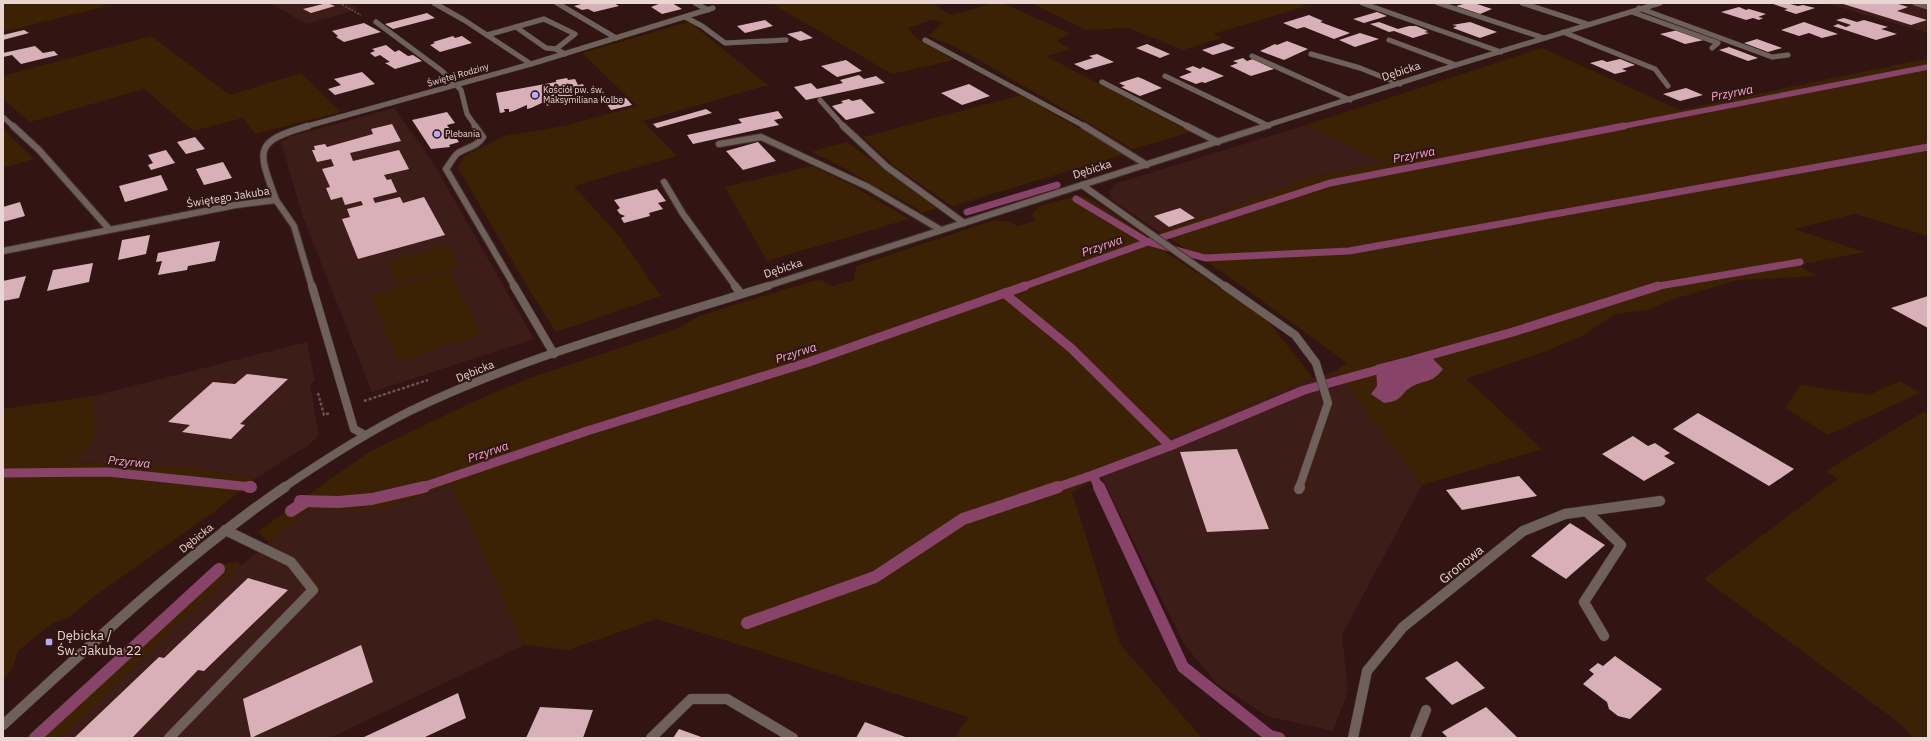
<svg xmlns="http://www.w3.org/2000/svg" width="1931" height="741" font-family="'IBM Plex Sans',sans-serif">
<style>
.built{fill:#3e1c18}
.green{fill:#3a2203}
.water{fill:#874368}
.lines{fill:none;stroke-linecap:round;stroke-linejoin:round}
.stream-far3{stroke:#874368;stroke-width:5.5}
.stream-far2{stroke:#874368;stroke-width:7}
.stream-far1{stroke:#874368;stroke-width:9}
.stream{stroke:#874368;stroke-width:12}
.building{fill:#d7b1b7}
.service-far3-casing{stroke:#4a302d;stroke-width:5.5}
.service-far2-casing{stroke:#4a302d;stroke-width:8}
.service-far1-casing{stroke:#4a302d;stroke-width:9}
.service-casing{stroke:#4a302d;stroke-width:11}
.minor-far3-casing{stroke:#4a302d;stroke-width:5.5}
.minor-far2-casing{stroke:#4a302d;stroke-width:8}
.minor-far1-casing{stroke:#4a302d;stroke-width:9}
.minor-casing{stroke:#4a302d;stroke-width:11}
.tertiary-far3-casing{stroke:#4a302d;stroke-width:5.5}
.tertiary-far2-casing{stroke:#4a302d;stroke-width:8}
.tertiary-far1-casing{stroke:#4a302d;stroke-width:9}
.tertiary-casing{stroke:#4a302d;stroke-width:11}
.path-far1{stroke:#6c5350;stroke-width:1.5;stroke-dasharray:2 1.5;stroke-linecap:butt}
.path{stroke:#6c5350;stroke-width:2.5;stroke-dasharray:3 2;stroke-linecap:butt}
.service-far3{stroke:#6e615b;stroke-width:5}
.service-far2{stroke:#6e615b;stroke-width:6}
.service-far1{stroke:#6e615b;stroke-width:8}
.service{stroke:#6e615b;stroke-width:10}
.minor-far3{stroke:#6e615b;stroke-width:5}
.minor-far2{stroke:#6e615b;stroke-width:6}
.minor-far1{stroke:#6e615b;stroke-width:8}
.minor{stroke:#6e615b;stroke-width:10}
.tertiary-far3{stroke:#6e615b;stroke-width:5}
.tertiary-far2{stroke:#6e615b;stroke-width:6}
.tertiary-far1{stroke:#6e615b;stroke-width:8}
.tertiary{stroke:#6e615b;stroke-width:10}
.poi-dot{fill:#b3acf9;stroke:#301512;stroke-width:1.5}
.labels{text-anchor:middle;stroke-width:4;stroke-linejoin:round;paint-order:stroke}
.far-street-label{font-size:9px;fill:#e9d5d2;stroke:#301512}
.far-poi-label{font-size:9px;fill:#e9d5d2;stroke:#301512;text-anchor:start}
.street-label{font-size:11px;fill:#e9d5d2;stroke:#301512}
.water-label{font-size:12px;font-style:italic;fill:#f9a9d2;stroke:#301512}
.near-street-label{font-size:13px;fill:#e9d5d2;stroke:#301512}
.near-poi-label{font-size:13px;fill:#e9d5d2;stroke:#301512;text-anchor:start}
</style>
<rect width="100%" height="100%" fill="#301512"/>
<g class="built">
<path d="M270,3H349L360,9L306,24Z"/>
<path d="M1825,3H1911L1928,8V33Z"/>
<path d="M394,108L432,161L534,339L372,392L303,217L281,142L289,137Z"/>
<path d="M1306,125L1385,163L1304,179L1268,194L1159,232L1111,199L1109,192L1117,183Z"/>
<path d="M307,342L315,381L310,385L319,435L309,445L256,478L178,467L74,463L95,438L93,396Z"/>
<path d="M1336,371L1422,485L1342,635L1348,691L1333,731L1267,716L1217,684L1184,644L1101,476L1180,434L1313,378Z"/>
<path d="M452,486L524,645L330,738H61L225,579L309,509H377Z"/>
</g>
<g class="green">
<path d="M3,3H101L107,6L3,32Z"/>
<path d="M771,3H932L951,15L994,3H1002L1070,33L1057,41L1071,49L1046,56L1191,132L1133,149L956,47L929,36L943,22L932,20L908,28L916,38L954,60L892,74Z"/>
<path d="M1031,3H1298L1307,6L1213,34L1222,38L1183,50L1129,28L1086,30Z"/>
<path d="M689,22L768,85L643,121L677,156L574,186L619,236L661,296L556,332L528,288L458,168L464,156L504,136L564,126L637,106L582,53Z"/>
<path d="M151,36L230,95L301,73L341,112L255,134L243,118L193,131L144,89L30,122L3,99V76Z"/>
<path d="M1542,48L1680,110L1925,59L1928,60V236L1855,214L1794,229L1865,252L1798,265L1817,276L1739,280L1667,301L1649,310L1615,314L1583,336L1546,351L1466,379L1542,449L1422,485L1336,371L1347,363L1224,273L1159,232L1268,194L1304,179L1385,163L1306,125Z"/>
<path d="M1021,95L1125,154L952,206L894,166L863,137Z"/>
<path d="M3,129L34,159L3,168Z"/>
<path d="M847,142L936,208L922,213C908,202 892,195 876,187C854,175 834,160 810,152Z"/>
<path d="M812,166L852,185L909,219L767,261L725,187Z"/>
<path d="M1080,195L1092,200L1149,238L1167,253L1267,320L1313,378L1180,434L1072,492L1120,644L1202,738H954L969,717L657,619L568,650L524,645L452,486L377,509H309L269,542L258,532L327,481L371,451L477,400L530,378L656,336L680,327L699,316L812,281L822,280L832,286L854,280L856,266L992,221H1009L1017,226L1036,221L1032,215L1039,206Z"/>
<path d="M448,245L459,266L396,284L387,262Z"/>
<path d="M450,272L482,334L398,362L371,295Z"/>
<path d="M1900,381L1920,393L1828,435L1786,408L1800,385L1869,395Z"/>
<path d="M93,396L95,438L75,463L178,467L256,478L214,512L96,595L68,618L53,623L18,651L12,669L3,679V409Z"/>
<path d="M1923,412L1928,415V738H1913L1902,725L1704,579L1838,479L1826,471Z"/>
<path d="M237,562L242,564L225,579L61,738H25L214,566Z"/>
</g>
<path class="water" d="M1419,354L1432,358L1443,369C1432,383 1428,379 1413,386C1399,393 1405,401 1384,403L1371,394L1377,386L1376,365Z"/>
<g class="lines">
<path class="stream-far3" d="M1619,127L1928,67"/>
<g class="stream-far2">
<path d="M1076,199L1148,242L1205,258L1349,251L1928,147"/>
<path d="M967,212L1057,185"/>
<path d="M1022,287L1148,242L1330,183L1624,126"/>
<path d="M1653,287L1800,262"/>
</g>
<g class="stream-far1">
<path d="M1004,293L1071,348L1170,446L1093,475L1099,488"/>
<path d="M1416,359L1513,332L1658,286"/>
<path d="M1170,446L1304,390L1388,367"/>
<path d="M3,473L108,472L251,487"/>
<path d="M420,488L587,431L809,362L1025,286"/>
<path d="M1055,488L1093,475"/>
</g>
<g class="stream">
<path d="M249,487H251"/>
<path d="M1099,487L1183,667L1270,736L1279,738"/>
<path d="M300,501L338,502L372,499L424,487"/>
<path d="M291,511L305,502"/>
<path d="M747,623L875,577L963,519L1058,487"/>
<path d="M35,738L219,569"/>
</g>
</g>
<g class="building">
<path d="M327,3L335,6L311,13L303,9Z"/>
<path d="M585,3H614L619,6L594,12L588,9L582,10L574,6Z"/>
<path d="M661,3H672L682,9L662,14L651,7Z"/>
<path d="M1467,3H1474L1492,9L1480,14L1456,6Z"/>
<path d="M1770,3H1786L1798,6L1803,5L1815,8L1796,14L1784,10L1788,9Z"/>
<path d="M1840,3H1895L1908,7L1897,11L1927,20L1911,25Z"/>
<path d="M1739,7L1746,10L1749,9L1766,14L1758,17L1763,18L1759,20L1753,18L1746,20L1721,12Z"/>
<path d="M1377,12L1387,16L1364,23L1353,19Z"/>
<path d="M427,13L435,18L393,29L385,24Z"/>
<path d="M1309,15L1323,21L1320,22L1350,33L1334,39L1304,27L1297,29L1283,23Z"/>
<path d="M1844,18L1857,22L1864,20L1888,27L1881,29L1897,34L1876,40L1833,26L1838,24L1846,27L1851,25L1836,20Z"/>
<path d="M765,20L773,26L745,33L737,26Z"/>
<path d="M1379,22L1398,29L1409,26H1416L1428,31L1424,32L1429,33L1413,38L1394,31L1389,32L1370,24Z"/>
<path d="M1470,22L1497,32L1480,38L1453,28L1457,26L1452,25Z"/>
<path d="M1804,22L1838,34L1822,38L1809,33L1799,36L1781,30Z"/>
<path d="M364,23L381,32L344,42L336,37L338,36L332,31Z"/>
<path d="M24,30L29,33L3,40V35Z"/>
<path d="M1678,30L1704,40L1685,44L1660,34Z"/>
<path d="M801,31L813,38L800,41L787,34Z"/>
<path d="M1360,33L1379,39L1355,47L1339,40Z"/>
<path d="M453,36L455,38L462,36L472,43L440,52L430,45L435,43L433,42Z"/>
<path d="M1757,39L1782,48L1768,52L1744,43Z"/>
<path d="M1287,41L1308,49L1284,60L1260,51L1275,44L1277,45Z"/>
<path d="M1223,43L1235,48L1213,55L1202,50Z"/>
<path d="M1147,44L1170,54L1160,58L1136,48Z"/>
<path d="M386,45L395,52L399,50L408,56L413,55L422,61L395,69L385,63L390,62L380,55L375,57L370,53L375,51L372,49Z"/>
<path d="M35,46L43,53L54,51L58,55L21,64L12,55L3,57V53Z"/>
<path d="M1729,47L1758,58L1748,61L1719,50Z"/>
<path d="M1097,54L1114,62L1086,70L1074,64L1093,58L1089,56Z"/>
<path d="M1243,58L1247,61L1253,59L1274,69L1251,76L1230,66L1238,63L1233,61Z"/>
<path d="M1620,59L1635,65L1622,69L1627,71L1615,74L1590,63L1602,60L1607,62Z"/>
<path d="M846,60L862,71L837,77L821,66Z"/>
<path d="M1193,66L1200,69L1203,67L1224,76L1205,83L1202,82L1196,84L1179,77L1192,72L1185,69Z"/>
<path d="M362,72L375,84L335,95L328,89L341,85L334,79Z"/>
<path d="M859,75L864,79L876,76L885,83L806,100L794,87L811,83L817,89L843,83L840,80Z"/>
<path d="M1138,77L1143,79L1162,88L1140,96L1121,87L1125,86L1119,83Z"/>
<path d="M567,78L568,80L575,79L578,85L583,84L586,91L565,98L566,102L561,103L560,100L547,106L546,101L531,108L527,109V105L513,111L509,112V109H504L505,112L500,113L496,93L556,82V80Z"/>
<path d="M969,84L990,96L962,105L941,93Z"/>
<path d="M1686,88L1703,95L1680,101L1663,94Z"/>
<path d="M626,98L632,105L611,110L606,103Z"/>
<path d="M849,99L852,101L861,99L875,113L846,120L832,106L843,103L841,101Z"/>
<path d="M706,109L712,113L657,128L653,124Z"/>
<path d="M778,111L783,118L774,120L779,125L693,144L687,135L742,123L738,119Z"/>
<path d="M447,112L455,123L447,125L459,142L449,145L450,147L431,149L412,120Z"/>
<path d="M392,124L401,141L350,153L353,161L399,150L409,169L384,175L387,180L391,179L397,192L373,198L375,203L400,197L403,203L424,197L445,235L358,259L342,219L350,217L347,209L363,205L361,201L345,205L342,197L331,200L326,188L330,187L322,169L334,166L331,159L317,162L312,150H315L314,146L325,144L327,147L373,134L371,129Z"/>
<path d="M195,137L205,149L186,154L177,142Z"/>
<path d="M758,142L776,161L743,170L726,151Z"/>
<path d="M166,150L175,163L151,170L148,165L153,163L148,155Z"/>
<path d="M223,162L232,178L204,185L196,169Z"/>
<path d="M161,175L168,190L125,202L119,186Z"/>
<path d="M657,189L666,201L658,203L663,209L649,213L650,216L624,223L621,218L625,216L620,214L617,210L620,208L614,200Z"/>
<path d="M20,202L25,216L3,222V207Z"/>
<path d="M1180,208L1195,218L1169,227L1154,216Z"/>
<path d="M150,235L146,254L118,260L122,240Z"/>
<path d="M220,241L215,261L188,266L187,270L158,275L162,261L156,262L158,253Z"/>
<path d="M93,263L89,282L47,291L53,270Z"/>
<path d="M26,276L19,298L3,301V281Z"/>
<path d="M1928,296V328L1891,308Z"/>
<path d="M247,374L288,379L240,424L245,425L231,439L182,432L190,425L168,422L213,382L235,384Z"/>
<path d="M1698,413L1794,469L1769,486L1673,429Z"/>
<path d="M1633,436L1648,446L1655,443L1670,453L1664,456L1675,463L1644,481L1602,454Z"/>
<path d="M1237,449L1269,529L1207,532L1180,452Z"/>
<path d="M1519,476L1537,496L1462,510L1446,490Z"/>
<path d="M1570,523L1605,545L1566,579L1531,556Z"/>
<path d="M248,578L288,590L204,671L198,670L132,738H74L159,657L164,658Z"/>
<path d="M361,645L373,682L251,738L243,699Z"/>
<path d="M1615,656L1662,689L1630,719L1618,716L1609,709L1607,702L1583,684L1594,674L1589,670L1598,663L1603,666Z"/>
<path d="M1457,661L1485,688L1452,705L1425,678Z"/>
<path d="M458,693L466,718L423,738H362Z"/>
<path d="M540,707L593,710L583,738H526Z"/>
<path d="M1486,707L1518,738H1448L1442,732Z"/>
<path d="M865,722L908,738H856Z"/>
<path d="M679,729L704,738H673Z"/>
</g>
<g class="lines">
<g class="service-far3-casing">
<g id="service-far3">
<path d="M557,3L616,38"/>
<path d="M695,3L708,10"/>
<path d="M1362,3L1501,52"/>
<path d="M1522,3L1587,24"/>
<path d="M1639,8L1772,57L1788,55"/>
<path d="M1632,12L1718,43L1712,48"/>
<path d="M685,17L702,26L725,43L786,40"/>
<path d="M376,22L442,71L461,90L467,114L476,127"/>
<path d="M516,27L546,48L556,49"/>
<path d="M1563,32L1655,69L1668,86"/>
<path d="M487,35L544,19L575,34L556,49L565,54"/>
<path d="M925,40L1086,127"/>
<path d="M1389,40L1456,65"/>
<path d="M1311,54L1360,68L1400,84"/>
<path d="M1252,56L1350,100"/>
<path d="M1165,76L1269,126"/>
<path d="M1102,82L1189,127"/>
<path d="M820,100L844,127"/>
</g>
</g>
<g class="service-far2-casing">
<g id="service-far2">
<path d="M475,126L483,137C477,147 467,147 458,153C453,157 450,164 446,169L515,287"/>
<path d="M843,126L887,167L964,223"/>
<path d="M1084,126L1147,165"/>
<path d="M1187,126L1218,142"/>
<path d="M719,144L761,137L868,187L941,230"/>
<path d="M664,182L683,214L736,287"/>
<path d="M1082,185L1226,287"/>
</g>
</g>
<g class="service-far1-casing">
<g id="service-far1">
<path d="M514,286L554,354"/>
<path d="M735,286L741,294"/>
<path d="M1225,286L1295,335L1316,363L1328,403L1299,488"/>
</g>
</g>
<g class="service-casing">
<g id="service">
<path d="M1299,489L1300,487"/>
<path d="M1586,511L1621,545L1584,602L1604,636"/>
<path d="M169,738L313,590L291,562L225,530"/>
<path d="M651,738L691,699H727L793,738"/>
<path d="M1415,738L1426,710"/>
</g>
</g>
<g class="minor-far3-casing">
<g id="minor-far3">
<path d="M434,3L464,20L531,64"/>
<path d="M1438,3L1544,38"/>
<path d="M1915,3L1928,7"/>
<path d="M3,117L14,127"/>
<path d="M304,127L531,64L713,8"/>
</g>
</g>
<g class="minor-far2-casing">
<g id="minor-far2">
<path d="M13,126L39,150L109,229"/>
<path d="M276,200C258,150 252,142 308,126"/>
<path d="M3,251L236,205L276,200L294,226L312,287"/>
</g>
</g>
<g class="minor-far1-casing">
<path id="minor-far1" d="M312,286L354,429L365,435"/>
</g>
<g class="minor-casing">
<path id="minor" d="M1353,738L1367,671L1403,627L1523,531L1565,514L1660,501"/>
</g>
<g class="tertiary-far3-casing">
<path id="tertiary-far3" d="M1262,127L1456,65L1660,3"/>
</g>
<g class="tertiary-far2-casing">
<path id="tertiary-far2" d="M764,287L1266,126"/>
</g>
<g class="tertiary-far1-casing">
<path id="tertiary-far1" d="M283,488C324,460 366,433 410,411C521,357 650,323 768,286"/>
</g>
<g class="tertiary-casing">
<path id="tertiary" d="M3,725C94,642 183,557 285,487"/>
</g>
<path class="path-far1" d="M339,3L361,15"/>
<g class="path">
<path d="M318,393L324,415L330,413"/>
<path d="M364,401L428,380"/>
</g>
<use href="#service-far3" class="service-far3"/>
<use href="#service-far2" class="service-far2"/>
<use href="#service-far1" class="service-far1"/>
<use href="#service" class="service"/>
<use href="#minor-far3" class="minor-far3"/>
<use href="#minor-far2" class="minor-far2"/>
<use href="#minor-far1" class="minor-far1"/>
<use href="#minor" class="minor"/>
<use href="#tertiary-far3" class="tertiary-far3"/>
<use href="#tertiary-far2" class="tertiary-far2"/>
<use href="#tertiary-far1" class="tertiary-far1"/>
<use href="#tertiary" class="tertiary"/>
</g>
<g class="poi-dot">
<circle cx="535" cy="95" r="4"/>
<circle cx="437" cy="134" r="4"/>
<rect x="45" y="638" width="8" height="8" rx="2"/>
</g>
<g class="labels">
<g class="far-street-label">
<text transform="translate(458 75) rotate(-16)" y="3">Świętej Rodziny</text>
</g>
<g class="far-poi-label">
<text x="543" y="93">Kościół pw. św.<tspan x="543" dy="10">Maksymiliana Kolbe</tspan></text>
<text x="445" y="137">Plebania</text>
</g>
<g class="street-label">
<text transform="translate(1401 71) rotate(-18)" y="4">Dębicka</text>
<text transform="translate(1092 169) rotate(-17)" y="4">Dębicka</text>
<text transform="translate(228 197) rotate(-9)" y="4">Świętego Jakuba</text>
<text transform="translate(783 268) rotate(-18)" y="4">Dębicka</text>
<text transform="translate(475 371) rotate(-22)" y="4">Dębicka</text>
<text transform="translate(196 538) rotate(-39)" y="4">Dębicka</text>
</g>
<g class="water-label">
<text transform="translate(1732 93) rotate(-11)" y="4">Przyrwa</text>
<text transform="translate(1414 155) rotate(-11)" y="4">Przyrwa</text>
<text transform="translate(1102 246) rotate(-19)" y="4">Przyrwa</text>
<text transform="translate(796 353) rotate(-18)" y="4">Przyrwa</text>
<text transform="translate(488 452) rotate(-19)" y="4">Przyrwa</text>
<text transform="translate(129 462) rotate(5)" y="4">Przyrwa</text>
</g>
<g class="near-street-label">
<text transform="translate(1461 564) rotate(-39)" y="5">Gronowa</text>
</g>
<g class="near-poi-label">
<text x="57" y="640">Dębicka /<tspan x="57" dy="15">Św. Jakuba 22</tspan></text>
</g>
</g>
<rect width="1931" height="741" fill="none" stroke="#e9d5d2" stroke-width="8"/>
</svg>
